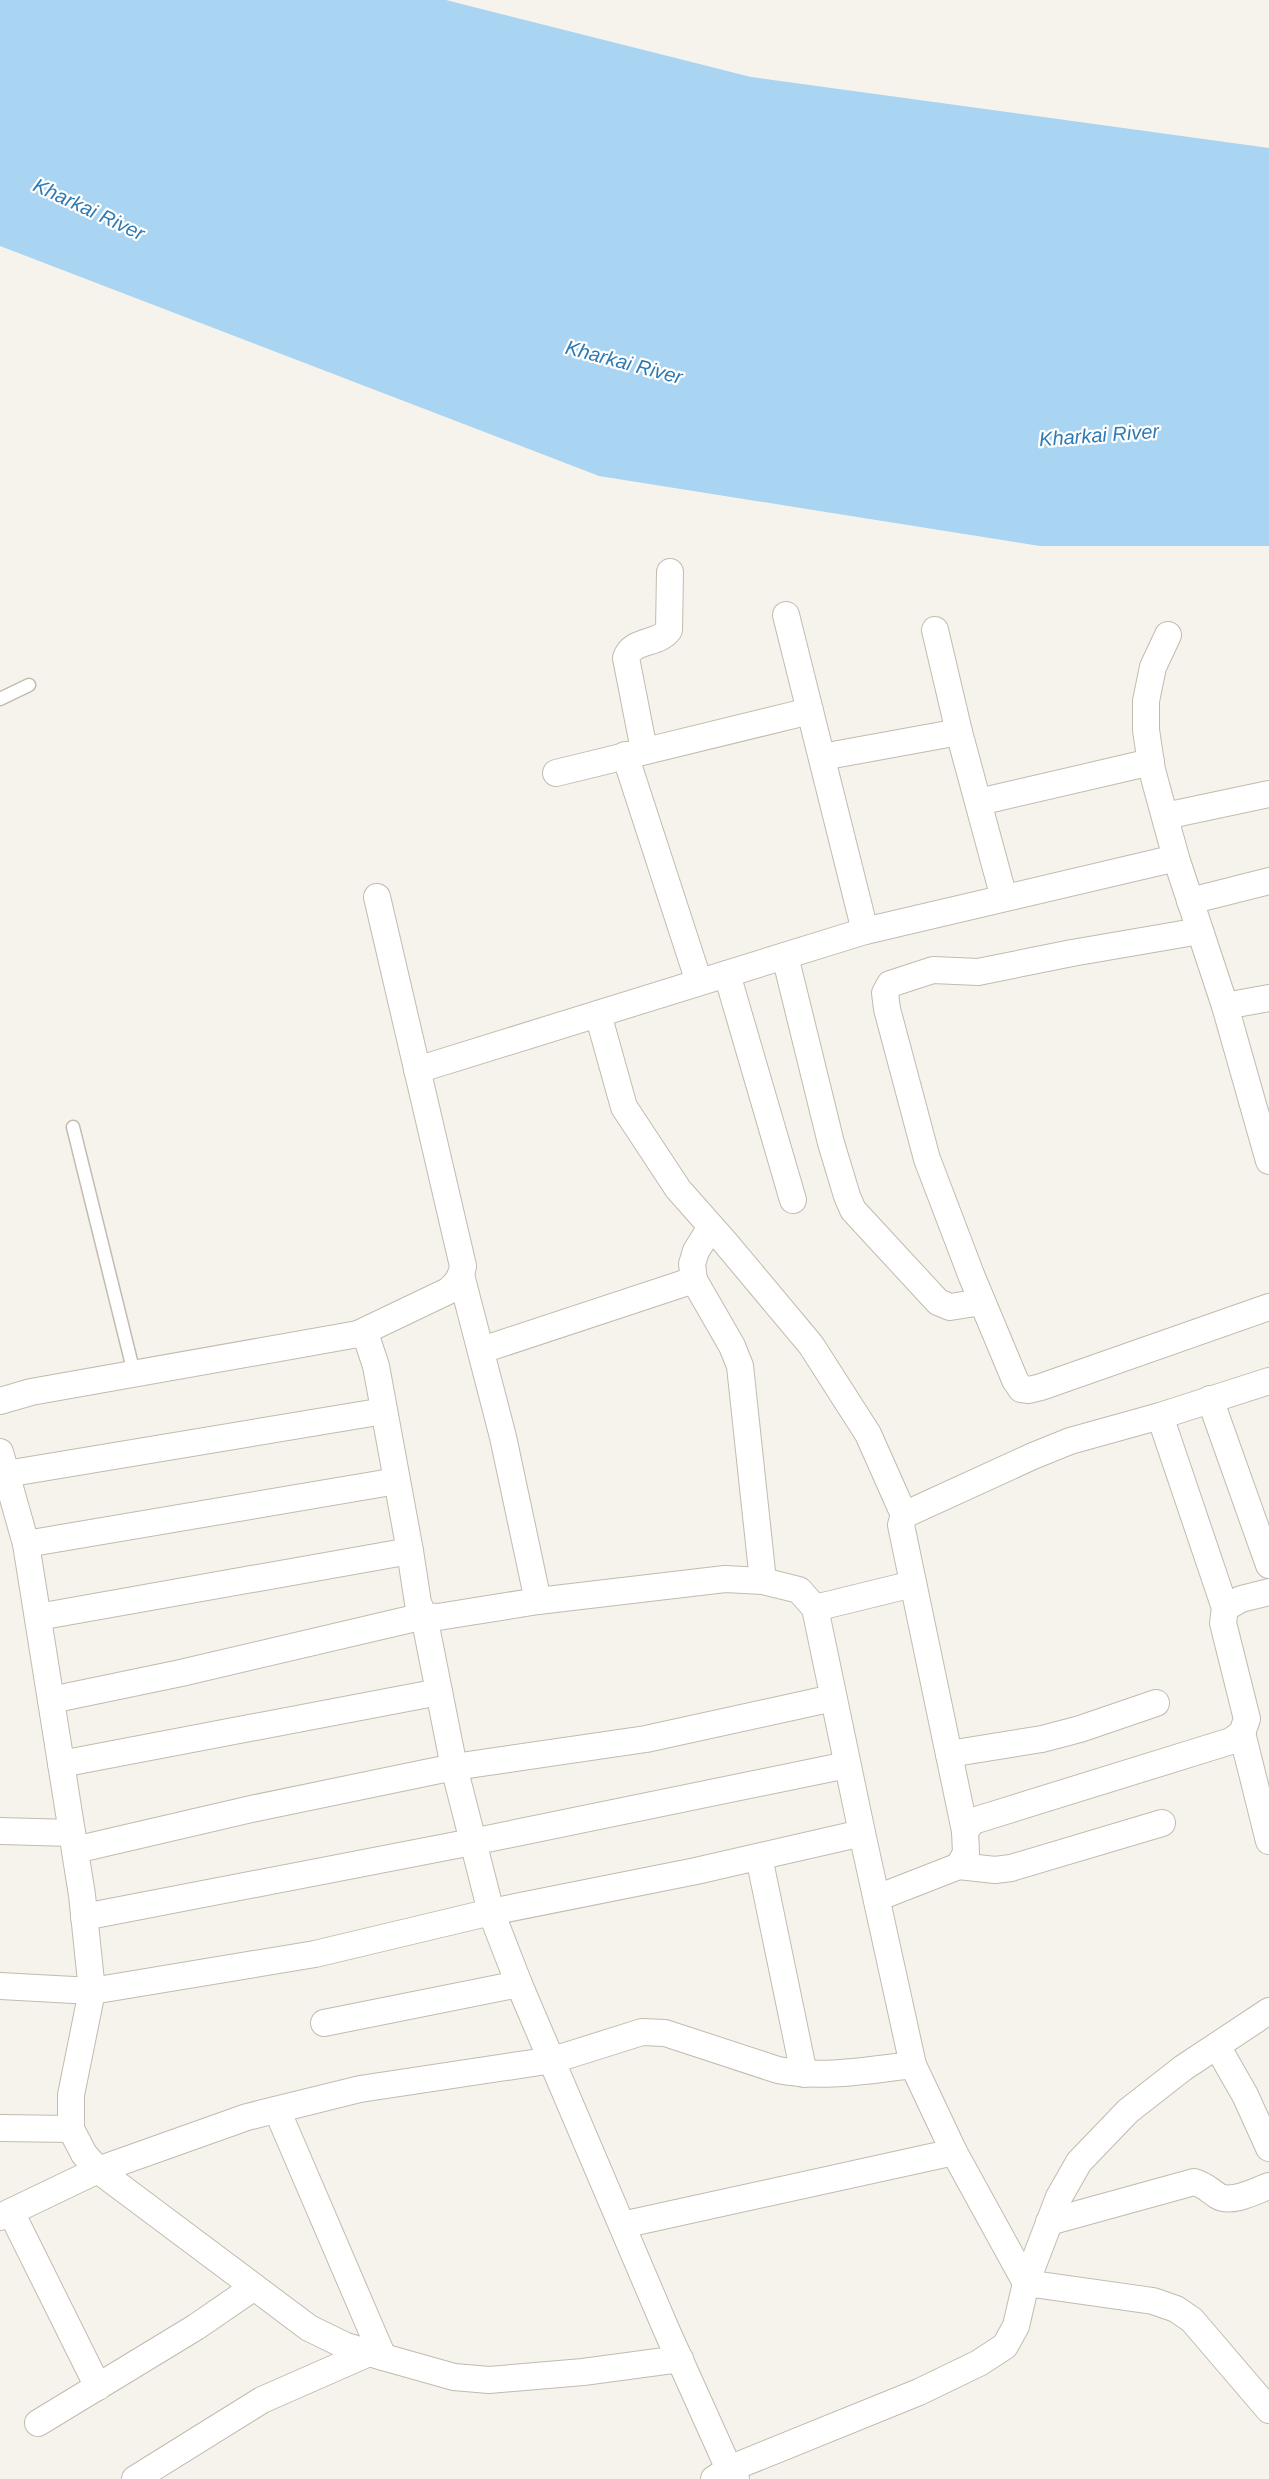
<svg xmlns="http://www.w3.org/2000/svg" width="1269" height="2479" font-family="Helvetica,sans-serif">
<style>
.water{fill:#a9d4f2}
.lines{fill:none;stroke-linecap:round;stroke-linejoin:round}
.lane-casing{stroke:#c2bbae;stroke-width:15}
.street-casing{stroke:#c2bbae;stroke-width:28}
.lane{stroke:#fff;stroke-width:12}
.street{stroke:#fff;stroke-width:26}
.labels{text-anchor:middle;stroke-width:4.5;stroke-linejoin:round;paint-order:stroke}
.water-label{font-size:20px;font-style:italic;fill:#2e7ab2;stroke:#fff}
</style>
<rect width="100%" height="100%" fill="#f6f3ec"/>
<path class="water" d="M0,0H446L751,77L1269,148V546H1040L599,476L0,246Z"/>
<g class="lines">
<g class="lane-casing">
<g id="lane">
<path d="M0,699L29,685"/>
<path d="M73,1127L134,1373"/>
</g>
</g>
<g class="street-casing">
<g id="street">
<path d="M786,615L865,931"/>
<path d="M935,630L959,732L1004,898"/>
<path d="M1168,635L1153,667L1146,701V730L1152,770L1176,858L1225,1006L1269,1161"/>
<path d="M644,750L626,658C632,639 658,645 669,630L670,572"/>
<path d="M625,755L699,982"/>
<path d="M822,757L959,732"/>
<path d="M556,773L810,711"/>
<path d="M979,802L1151,762"/>
<path d="M1165,816L1269,794"/>
<path d="M1190,901L1269,881"/>
<path d="M1200,931L1072,953L978,972L933,970L890,984L885,993L887,1009L927,1159L972,1277L1015,1380L1021,1389L1029,1390L1041,1387L1269,1307"/>
<path d="M785,956L831,1143L847,1196L853,1210L938,1302L950,1307L982,1302"/>
<path d="M727,974L793,1200"/>
<path d="M1225,1006L1269,998"/>
<path d="M598,1014L624,1107L678,1189L724,1241L811,1345L868,1434L904,1515"/>
<path d="M417,1070L865,931L1176,858"/>
<path d="M711,1227L696,1251L692,1264L694,1280L732,1346L740,1366L763,1581"/>
<path d="M461,1275L503,1437L538,1601"/>
<path d="M358,1334L448,1291C457,1283 461,1278 463,1266L377,897"/>
<path d="M482,1350L694,1280"/>
<path d="M1210,1399L1269,1565"/>
<path d="M0,1401L31,1392L358,1334L367,1339L376,1366L410,1551L418,1603L424,1616L438,1617L538,1601L725,1579L763,1581L799,1590L815,1608L862,1833L913,2065L954,2152L1026,2283L1153,2301L1176,2309L1192,2320L1269,2410"/>
<path d="M1160,1416L1225,1608"/>
<path d="M0,1452L26,1544L82,1895L92,1991L71,2095V2129L84,2154L98,2170L309,2328L346,2346L383,2357L454,2377L489,2380L583,2372L680,2359"/>
<path d="M6,1474L384,1411"/>
<path d="M26,1544L397,1481"/>
<path d="M815,1608L913,1584"/>
<path d="M38,1617L410,1551"/>
<path d="M51,1700L181,1673L424,1616L454,1767L491,1912L519,1984L666,2329L729,2469L736,2479"/>
<path d="M1242,1733L1269,1841"/>
<path d="M949,1754L1042,1739L1080,1729L1156,1703"/>
<path d="M61,1764L439,1692"/>
<path d="M0,1831L72,1833"/>
<path d="M965,1831L901,1525L904,1515L1033,1456L1070,1441L1160,1416L1269,1381"/>
<path d="M75,1850L256,1808L454,1767L646,1739L833,1698"/>
<path d="M759,1857L804,2074"/>
<path d="M959,1866L995,1870L1011,1868L1162,1823"/>
<path d="M877,1898L959,1866L966,1853L965,1831L973,1821L1231,1741L1242,1733L1247,1719L1223,1623L1225,1608L1241,1599L1269,1592"/>
<path d="M84,1917L472,1842L847,1765"/>
<path d="M0,1986L92,1991L315,1954L491,1912L696,1871L862,1833"/>
<path d="M324,2023L519,1984"/>
<path d="M1217,2046L1245,2095L1269,2148"/>
<path d="M277,2110L383,2357"/>
<path d="M0,2128L71,2129"/>
<path d="M11,2212L98,2387"/>
<path d="M0,2217L98,2170L247,2117L360,2089L553,2060L642,2032L665,2033L778,2070C823,2079 868,2070 913,2065"/>
<path d="M1049,2222L1194,2182C1205,2185 1209,2190 1218,2196C1232,2204 1255,2191 1269,2186"/>
<path d="M622,2225L954,2152"/>
<path d="M38,2423L196,2327L254,2287"/>
<path d="M135,2479L262,2400L369,2353"/>
<path d="M714,2479L729,2469L919,2392L979,2363L1005,2346L1016,2326L1026,2283L1059,2197L1079,2162L1128,2111L1183,2068L1269,2011"/>
</g>
</g>
<use href="#lane" class="lane"/>
<use href="#street" class="street"/>
</g>
<g class="labels">
<g class="water-label">
<text transform="translate(89 209) rotate(25)" y="7">Kharkai River</text>
<text transform="translate(624 362) rotate(15)" y="7">Kharkai River</text>
<text transform="translate(1099 435) rotate(-4)" y="7">Kharkai River</text>
</g>
</g>
</svg>
